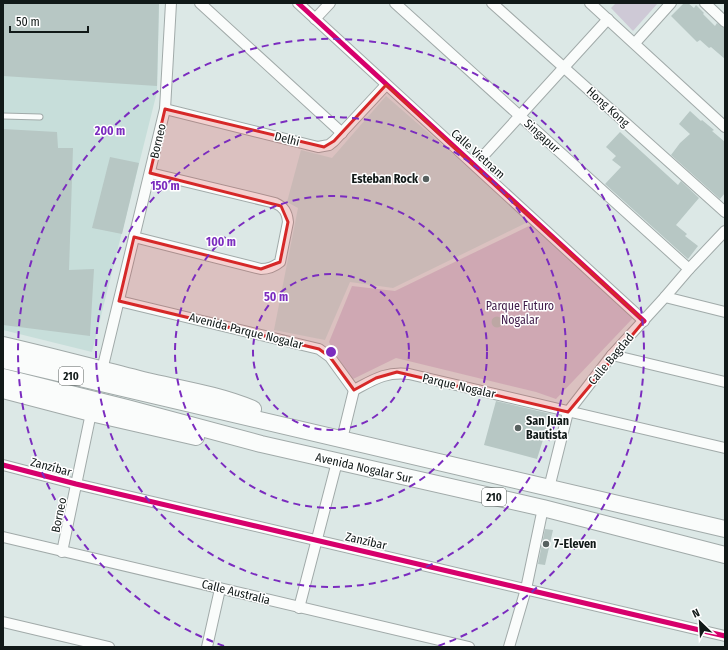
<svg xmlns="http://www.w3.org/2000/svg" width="728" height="650" font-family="'Fira Sans Condensed',sans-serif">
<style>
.built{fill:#c7deda}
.green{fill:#cec9d6}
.building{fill:#b7c7c4}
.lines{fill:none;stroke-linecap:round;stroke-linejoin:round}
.service-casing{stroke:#a1aaa9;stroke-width:7}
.minor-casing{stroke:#a1aaa9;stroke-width:12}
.trunk-casing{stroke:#a1aaa9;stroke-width:18}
.service{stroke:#fafcfb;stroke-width:5}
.minor{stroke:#fafcfb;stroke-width:10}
.trunk{stroke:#fafcfb;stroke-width:16}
.cycleway-casing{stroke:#fff;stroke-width:8}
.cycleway{stroke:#d6006c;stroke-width:5}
.marked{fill:#d62828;fill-opacity:0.2;stroke:#d62828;stroke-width:3;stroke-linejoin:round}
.ring{fill:none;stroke:#7b2cbf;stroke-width:2;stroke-dasharray:7 5}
.poi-dot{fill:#586160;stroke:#fff;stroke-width:1.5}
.labels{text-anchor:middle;stroke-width:3;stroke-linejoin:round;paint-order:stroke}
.shield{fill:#fff;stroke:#585e5d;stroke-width:1}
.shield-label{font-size:11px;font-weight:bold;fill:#111918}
.street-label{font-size:12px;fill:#111918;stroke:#fff}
.poi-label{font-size:12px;font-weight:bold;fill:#111918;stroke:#fff;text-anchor:start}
.park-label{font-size:12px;fill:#401c4a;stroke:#fff}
.centre{fill:#7b2cbf;stroke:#fff;stroke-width:2}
.ring-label{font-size:12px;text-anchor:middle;font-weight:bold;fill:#7b2cbf;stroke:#fff;stroke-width:3;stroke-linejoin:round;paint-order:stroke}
</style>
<rect width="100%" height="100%" fill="#dce8e6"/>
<g class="built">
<path d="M3,3H159L157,92L92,352L3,330Z"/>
<path d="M386,96L530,221L393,288L350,282L325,340L274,330L298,208L287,202L301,150L332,158Z"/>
</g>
<g class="green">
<path d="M616,3H658L633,31L611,8Z"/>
<path d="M533,224L633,318L556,399L536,392L396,358L351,380L329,342L352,286L395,291Z"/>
</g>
<g class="building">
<path d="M3,3H159L157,86L3,76Z"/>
<path d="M684,3H688L694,8L696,5L704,13L703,14L715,26L717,23L725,29V59L711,47L709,48L700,40L697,42L671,16Z"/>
<path d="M690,111L701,121L702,120L714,130L712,131L725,142V193L720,199L671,155L680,143L690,134L679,124Z"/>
<path d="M3,129L57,132L58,148H73L69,270L94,269L90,336L3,325Z"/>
<path d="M620,132L678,185L681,181L699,198L676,225L687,234L685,236L698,246L688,259L605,184L621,167L612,160L616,156L606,147Z"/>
<path d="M110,157L139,163L122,234L92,228Z"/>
<circle cx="497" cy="322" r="5.5"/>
<path d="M496,401L551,414L537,459L484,445Z"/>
<path d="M545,529L553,530L545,565L538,564Z"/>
</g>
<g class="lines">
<g class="service-casing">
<path id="service" d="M3,116L40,117"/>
</g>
<g class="minor-casing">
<g id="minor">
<path d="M200,3L342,133"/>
<path d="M298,3L644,321"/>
<path d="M395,3L689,269"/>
<path d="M492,3L725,212"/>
<path d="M590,3L725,127"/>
<path d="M705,3L725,22"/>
<path d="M315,19L330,3"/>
<path d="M635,43L671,3"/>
<path d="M165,109L318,147L329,145L334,141L386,85"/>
<path d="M475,165L608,19"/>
<path d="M134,237L261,269C269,269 274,267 280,262L288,222C287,212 284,207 275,203L150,173"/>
<path d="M665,297L725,312"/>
<path d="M119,301L319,349L330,357L354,390"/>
<path d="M612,355L725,382"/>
<path d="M102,370L165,109L171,3"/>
<path d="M354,390C373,380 386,371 409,374L725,448"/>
<path d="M342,439L354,390"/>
<path d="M3,465L76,484L725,636"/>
<path d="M549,488L568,412L612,355L665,297L689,269L725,231"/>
<path d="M3,537L469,647"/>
<path d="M62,552L91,413"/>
<path d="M299,608L337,462"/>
<path d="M3,622L109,647"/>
<path d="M207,647L220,589"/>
<path d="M509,647L526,589L543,508"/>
</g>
</g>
<g class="trunk-casing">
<g id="trunk">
<path d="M3,345C51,356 99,369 147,381C182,389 220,395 253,409"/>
<path d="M3,360L725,529"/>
<path d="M3,377L127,408L261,444L543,508L725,555"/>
<path d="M3,390L91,413L196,437"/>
</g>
</g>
<use href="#service" class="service"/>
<use href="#minor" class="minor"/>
<use href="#trunk" class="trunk"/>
<g class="cycleway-casing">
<g id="cycleway">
<path d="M298,3L644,321"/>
<path d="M3,465L76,484L725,636"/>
</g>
</g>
<use href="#cycleway" class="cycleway"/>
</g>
<path class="marked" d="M386,85L644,321L568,412L397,372L376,378L354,390L330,357L319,349L119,301L134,237L261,269L280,262L288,222L281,206L150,173L165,109L324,147L334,141Z"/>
<g class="ring">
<circle cx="331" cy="352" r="78"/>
<circle cx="331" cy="352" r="156"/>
<circle cx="331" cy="352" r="235"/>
<path d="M224 646A313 313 0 1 1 438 646"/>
</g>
<g class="poi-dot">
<circle cx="426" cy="179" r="4"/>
<circle cx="518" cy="428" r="4"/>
<circle cx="546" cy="544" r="4"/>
</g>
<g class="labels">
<g class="shield">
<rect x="59" y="367" width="24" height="18" rx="3"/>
<rect x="482" y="488" width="24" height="18" rx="3"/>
</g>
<g class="shield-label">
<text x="71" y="380">210</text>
<text x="494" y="501">210</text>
</g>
<g class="street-label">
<text transform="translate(608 107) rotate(42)" y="4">Hong Kong</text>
<text transform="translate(542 136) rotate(42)" y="4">Singapur</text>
<text transform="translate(287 139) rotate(14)" y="4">Delhi</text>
<text transform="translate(158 141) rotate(-77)" y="4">Borneo</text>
<text transform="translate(478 154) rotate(42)" y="4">Calle Vietnam</text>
<text transform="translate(246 331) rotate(14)" y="4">Avenida Parque Nogalar</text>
<text transform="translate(611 359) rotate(-50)" y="4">Calle Bagdad</text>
<text transform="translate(459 386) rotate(13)" y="4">Parque Nogalar</text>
<text transform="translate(51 467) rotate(15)" y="4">Zanzíbar</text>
<text transform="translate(364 468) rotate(13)" y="4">Avenida Nogalar Sur</text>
<text transform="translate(59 515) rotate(-78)" y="4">Borneo</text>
<text transform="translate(366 541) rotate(13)" y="4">Zanzíbar</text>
<text transform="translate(236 592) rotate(14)" y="4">Calle Australia</text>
</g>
<g class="poi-label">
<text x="418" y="183" text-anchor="end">Esteban Rock</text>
<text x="526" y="425">San Juan<tspan x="526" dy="14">Bautista</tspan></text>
<text x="554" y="548">7-Eleven</text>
</g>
<g class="park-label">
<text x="520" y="310">Parque Futuro<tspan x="520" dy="14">Nogalar</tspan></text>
</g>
</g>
<circle cx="331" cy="352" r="6" class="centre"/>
<g class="ring-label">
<text x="110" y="135">200 m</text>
<text x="165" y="190">150 m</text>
<text x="221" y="246">100 m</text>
<text x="276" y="301">50 m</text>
</g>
<rect width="728" height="650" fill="none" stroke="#111918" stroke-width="8"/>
<g transform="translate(700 622) rotate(335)" stroke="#ffffff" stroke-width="3" paint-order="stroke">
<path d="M0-3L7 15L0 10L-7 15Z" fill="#111918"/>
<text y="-6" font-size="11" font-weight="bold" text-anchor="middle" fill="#111918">N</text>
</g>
<path d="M10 26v6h78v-6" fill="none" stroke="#111918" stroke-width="2"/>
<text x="16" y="26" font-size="12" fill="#111918" stroke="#ffffff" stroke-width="3" paint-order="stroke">50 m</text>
</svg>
